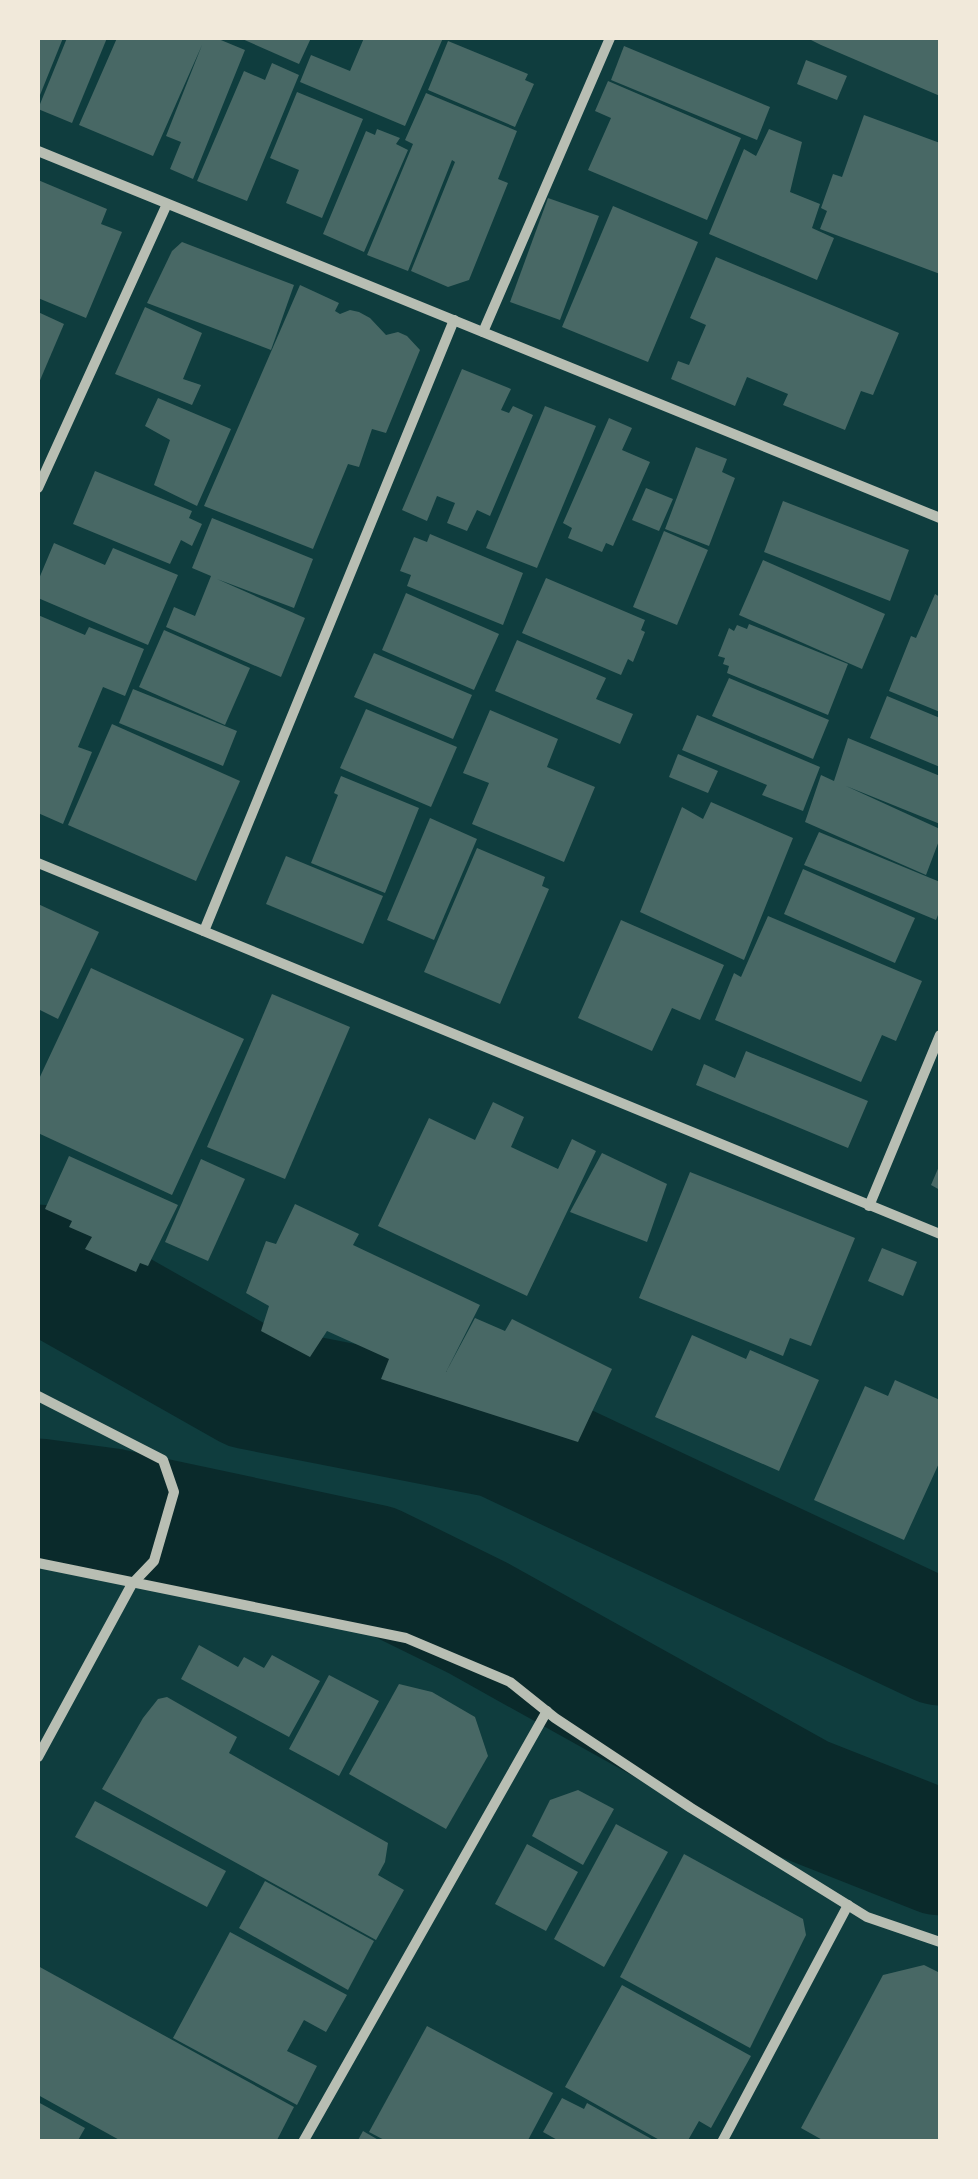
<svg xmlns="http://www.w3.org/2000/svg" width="978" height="2179" font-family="Roboto,sans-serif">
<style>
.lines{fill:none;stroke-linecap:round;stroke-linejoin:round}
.river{stroke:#0a2a2b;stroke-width:125}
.building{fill:#486865}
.minor{stroke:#b8beb3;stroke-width:10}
</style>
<rect width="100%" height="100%" fill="#0f3d3e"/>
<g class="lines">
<g class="river">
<path d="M38,1267L250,1387L500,1436L940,1643"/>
<path d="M38,1501L112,1511L374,1567L478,1618L801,1798L940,1853"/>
</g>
</g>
<g class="building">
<path d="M38,38H63L38,100Z"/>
<path d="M67,38H107L72,123L38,109Z"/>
<path d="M117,38H216L245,50L193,179L170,169L181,142L166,136L202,45L153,156L79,125Z"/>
<path d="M240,38H311L299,64Z"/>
<path d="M364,38H443L405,126L300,82L311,55L350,71Z"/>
<path d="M807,38H940V96L821,45Z"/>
<path d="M448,41L528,74L525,80L534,84L515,127L428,90Z"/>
<path d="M624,46L770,107L757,140L611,80Z"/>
<path d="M806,60L847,76L837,100L797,84Z"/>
<path d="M272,63L299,75L247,201L197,181L244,71L265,80Z"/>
<path d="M608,81L741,138L707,220L588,170L611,118L595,111Z"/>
<path d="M297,92L363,119L322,218L286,203L299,170L270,158Z"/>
<path d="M426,93L517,131L498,179L508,183L469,280L448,287L411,271L455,162L452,160L408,271L367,255L413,144L405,140Z"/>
<path d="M864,115L940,143V274L820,229L827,211L821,208L833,174L842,177Z"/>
<path d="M377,129L400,138L396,144L408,150L364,252L323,234L366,131L375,135Z"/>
<path d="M769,129L802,142L790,192L820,204L812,228L834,238L817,280L709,234L744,149L756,156Z"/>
<path d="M38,180L107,209L101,224L122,232L86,318L38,298Z"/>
<path d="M548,198L599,216L560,320L510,302Z"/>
<path d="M613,206L698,242L648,362L562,327Z"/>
<path d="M182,242L294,285L271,350L147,303L172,251Z"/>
<path d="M716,257L899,333L873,395L861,391L845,430L783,405L788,394L747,377L735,406L671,379L678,361L689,365L706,325L690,318Z"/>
<path d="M300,285L339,303L335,311L340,314L350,310L359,312L370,318L386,335L398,332L407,336L420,350L386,433L372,429L359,467L348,464L313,549L204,506Z"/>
<path d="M145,307L202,333L183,379L201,385L192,405L115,374Z"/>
<path d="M38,312L64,324L38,385Z"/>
<path d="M462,369L511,389L501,410L509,413L513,406L533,415L490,516L477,510L467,531L447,523L455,503L437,496L427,521L402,510Z"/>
<path d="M158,398L231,429L197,506L154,485L170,440L145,426Z"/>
<path d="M545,406L596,426L537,568L486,548Z"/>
<path d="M609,418L632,428L622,450L650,462L613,546L606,543L602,552L568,538L572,528L563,523Z"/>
<path d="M696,447L727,459L722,472L735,478L709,546L665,529Z"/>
<path d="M95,471L192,511L189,518L202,524L192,546L181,540L170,564L73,524Z"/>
<path d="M646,488L673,499L659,531L632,520Z"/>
<path d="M783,501L909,550L890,601L764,552Z"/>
<path d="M212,518L313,559L294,608L217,579L305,618L281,677L166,627L174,607L195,616L211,576L192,568Z"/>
<path d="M664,531L708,550L677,625L633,607Z"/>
<path d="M430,534L523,573L503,625L407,586L411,575L400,571L414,537L427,542Z"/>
<path d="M54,543L105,565L113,548L178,575L148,645L38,598V581Z"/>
<path d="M763,560L885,614L862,669L739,615Z"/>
<path d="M546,578L645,620L641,630L645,632L633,662L628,659L621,675L522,633Z"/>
<path d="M406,593L499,634L474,690L382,650Z"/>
<path d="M935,594L940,597V712L889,691L911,636L916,638Z"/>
<path d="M38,615L85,635L89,627L144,649L125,696L103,687L78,747L92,752L63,824L38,813Z"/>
<path d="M749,624L848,664L828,715L727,673L729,666L723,664L725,658L718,656L729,628L734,631L737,625L747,629Z"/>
<path d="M164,630L250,668L225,725L139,687Z"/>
<path d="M517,640L606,678L596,699L633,714L620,744L495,691Z"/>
<path d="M374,653L472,695L453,739L354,697Z"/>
<path d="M729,678L829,720L813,759L712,716Z"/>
<path d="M133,689L237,731L223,766L119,723Z"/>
<path d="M887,696L940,718V767L870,738Z"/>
<path d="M366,709L457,747L431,807L340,768Z"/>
<path d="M490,710L558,739L547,767L595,787L564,862L472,824L489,783L463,773Z"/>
<path d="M697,715L820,767L803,811L762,795L767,785L682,750Z"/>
<path d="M112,724L240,781L196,881L68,825Z"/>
<path d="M848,738L940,776V824L846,786L940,829V838L926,875L805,822L821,775L834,781Z"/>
<path d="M678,754L718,771L708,793L669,777Z"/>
<path d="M341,776L419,808L385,893L311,863L338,795L334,793Z"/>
<path d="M711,802L793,838L744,960L640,912L682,807L703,819Z"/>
<path d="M430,818L477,839L434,940L387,920Z"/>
<path d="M819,832L940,882V910L936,920L804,865Z"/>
<path d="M477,848L545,877L542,886L549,889L500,1004L424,972Z"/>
<path d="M286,856L383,896L363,944L266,904Z"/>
<path d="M803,869L915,918L895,963L784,914Z"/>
<path d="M38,904L99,932L58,1019L38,1009Z"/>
<path d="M768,916L922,981L896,1041L882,1035L861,1082L715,1020L734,973L741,977Z"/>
<path d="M621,920L724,965L700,1020L672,1008L652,1051L578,1018Z"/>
<path d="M91,968L244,1039L172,1195L38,1133V1081Z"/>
<path d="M272,994L350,1027L285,1179L207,1147Z"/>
<path d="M746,1051L868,1101L848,1148L696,1085L704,1064L735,1078Z"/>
<path d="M493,1102L524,1117L511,1147L558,1169L572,1139L596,1151L527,1296L378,1226L429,1118L475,1140Z"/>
<path d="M602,1153L667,1184L647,1242L570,1212Z"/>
<path d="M69,1156L178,1205L148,1266L140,1263L136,1272L85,1249L92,1237L69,1227L72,1221L45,1209Z"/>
<path d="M201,1159L245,1179L208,1261L165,1242Z"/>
<path d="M940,1164V1190L931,1185Z"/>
<path d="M690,1172L855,1238L811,1346L790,1338L783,1356L639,1298Z"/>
<path d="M295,1204L359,1234L353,1245L480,1305L446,1372L475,1318L505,1331L512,1319L612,1369L578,1442L381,1379L389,1359L327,1331L310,1357L261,1331L269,1306L246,1293L266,1241L276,1244Z"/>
<path d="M882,1248L917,1262L903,1296L868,1281Z"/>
<path d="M692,1335L746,1359L750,1350L819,1380L779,1471L655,1417Z"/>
<path d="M895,1380L940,1400V1461L904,1540L814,1500L865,1386L888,1396Z"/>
<path d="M199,1645L238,1667L244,1657L264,1668L272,1655L320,1681L289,1737L181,1679Z"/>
<path d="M329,1675L379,1701L339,1776L289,1749Z"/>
<path d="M399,1684L432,1692L475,1717L488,1756L446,1829L349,1774Z"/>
<path d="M167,1697L237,1737L229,1753L388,1843L385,1862L378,1875L404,1890L376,1940L102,1789L143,1718L158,1699Z"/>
<path d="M578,1790L614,1809L583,1865L532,1836L550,1800Z"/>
<path d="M95,1801L226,1871L207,1907L75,1837Z"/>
<path d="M616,1824L668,1852L604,1967L554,1939Z"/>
<path d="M527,1844L578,1872L546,1931L495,1904Z"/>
<path d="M684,1854L803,1919L806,1935L750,2048L620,1977Z"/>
<path d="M265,1881L374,1941L348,1990L239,1928Z"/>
<path d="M230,1932L347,1995L326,2032L304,2020L287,2051L317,2066L297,2105L173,2038Z"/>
<path d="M924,1965L940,1973V2142H826L801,2128L883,1975Z"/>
<path d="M38,1966L294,2107L276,2142H123L38,2095Z"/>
<path d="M622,1985L751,2056L711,2128L699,2121L687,2142H663L565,2087Z"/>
<path d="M427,2026L553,2093L527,2142H388L369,2132Z"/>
<path d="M562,2098L584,2109L587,2103L657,2142H561L543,2132Z"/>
<path d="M38,2102L85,2128L77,2142H38Z"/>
<path d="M363,2131L382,2142H357Z"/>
</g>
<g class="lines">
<g class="minor">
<path d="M38,151L940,518"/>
<path d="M483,332L610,38"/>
<path d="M38,488L167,204"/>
<path d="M38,863L940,1234"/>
<path d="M204,931L454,320"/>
<path d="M869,1206L940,1035"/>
<path d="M38,1396L163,1460L174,1492L154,1561L132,1584L38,1757"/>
<path d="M38,1563L406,1638L510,1682L555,1718L691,1808L867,1917L940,1942"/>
<path d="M303,2142L547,1711"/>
<path d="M722,2142L848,1905"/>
</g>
</g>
<rect width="978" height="2179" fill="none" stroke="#f1e9da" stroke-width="80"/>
</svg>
